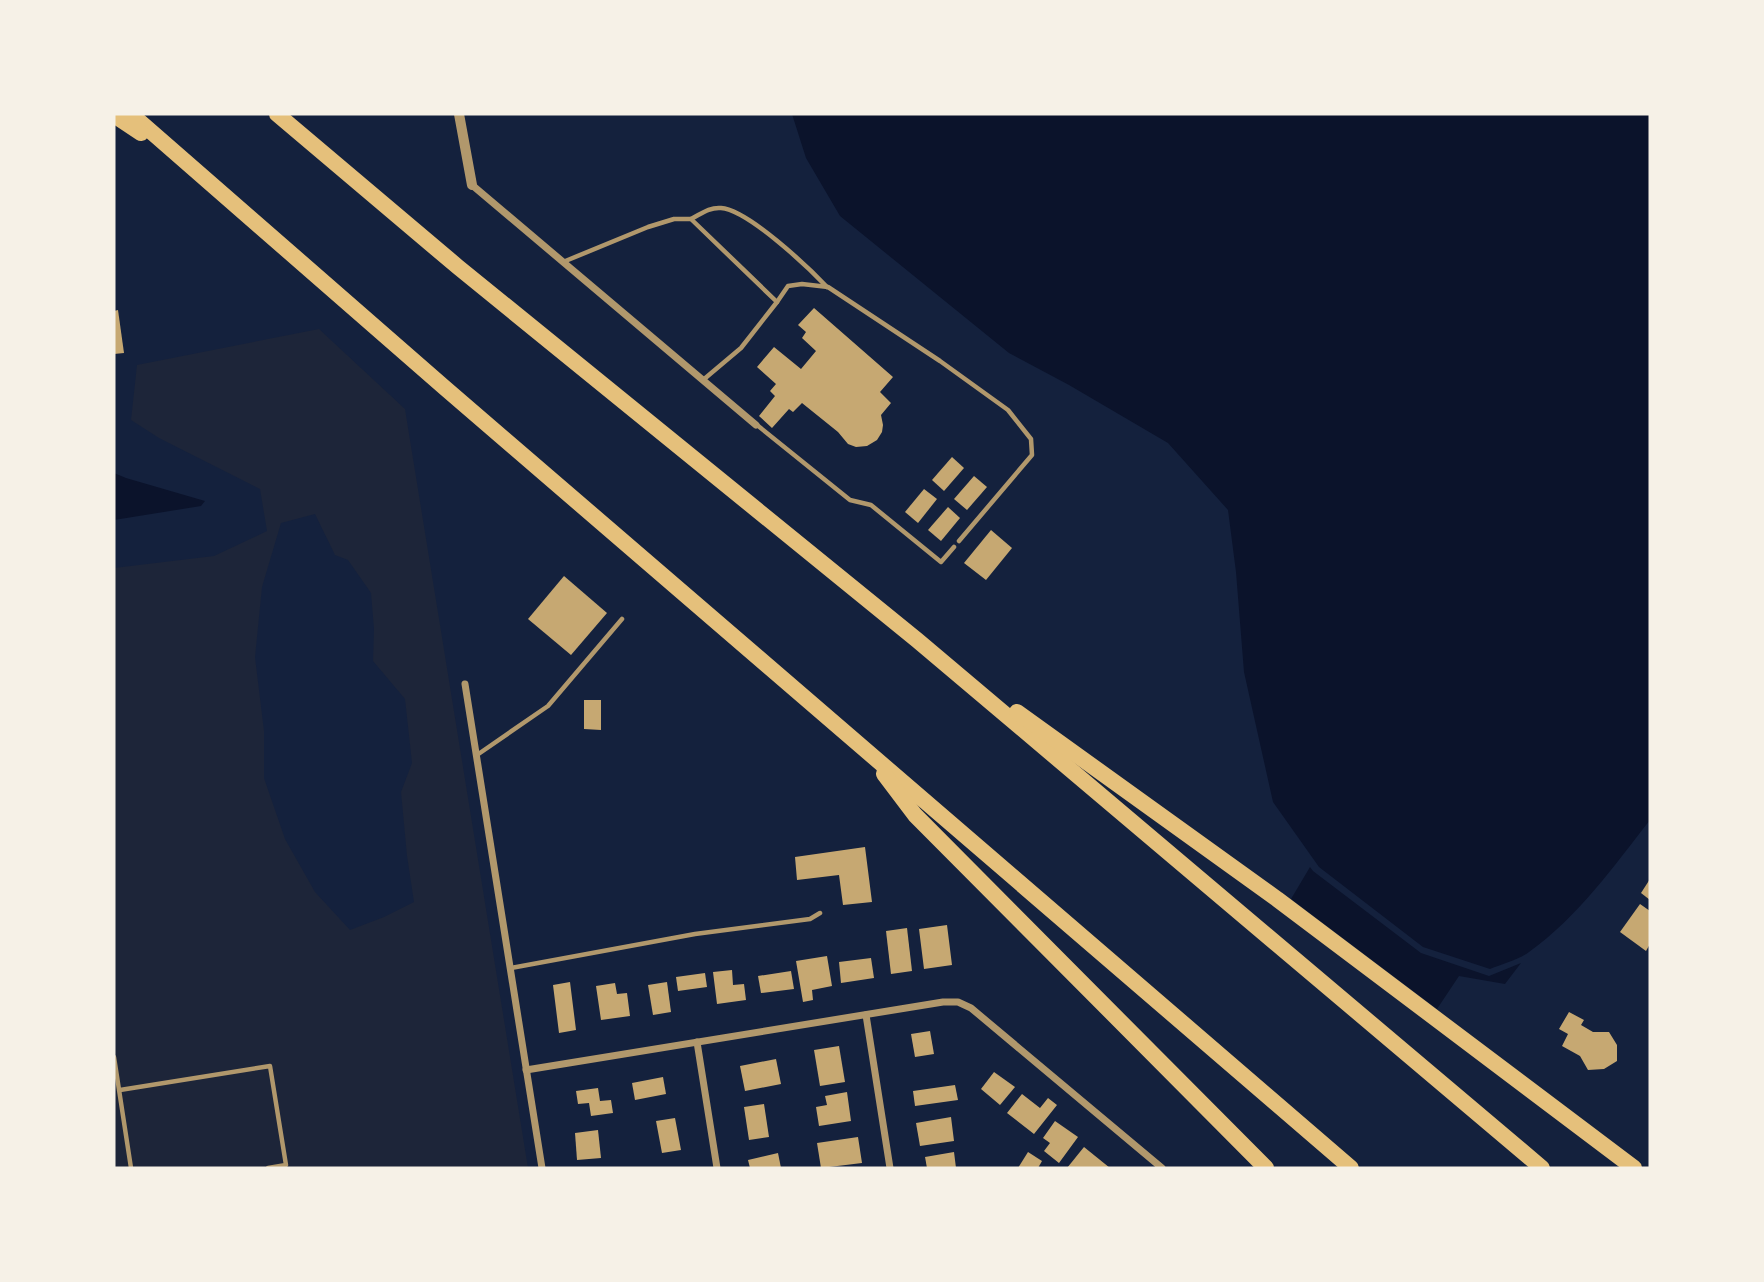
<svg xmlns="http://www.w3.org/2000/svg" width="1764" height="1282" font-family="'PT Sans',sans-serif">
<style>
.green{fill:#1d2539;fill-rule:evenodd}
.water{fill:#0b132b}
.building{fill:#c6a872}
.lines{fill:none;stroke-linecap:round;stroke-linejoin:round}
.service{stroke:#b1986c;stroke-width:4.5}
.minor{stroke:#b1986c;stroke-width:7}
.tertiary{stroke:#b1986c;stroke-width:10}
.motorway{stroke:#e5c07b;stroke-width:16}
</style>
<rect width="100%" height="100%" fill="#14213d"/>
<path class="green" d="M319,329L405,409L528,1168H114V568L214,556L267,531L260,489L159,438L131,420L137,365ZM315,514L335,555L348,560L371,593L374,629L373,661L405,699L412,763L401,792L407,856L414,902L384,917L350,930L315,892L285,839L264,778V731L255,657L262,587L281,523Z"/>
<g class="water">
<path d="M792,114H1650V820C1613,867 1578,917 1529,952C1518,960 1502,964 1490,969L1423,947L1319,867L1273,802L1244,672L1236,572L1228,510L1168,443L1069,385L1009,353L840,216L806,158Z"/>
<path d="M114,473L126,478L205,501L201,506L114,520Z"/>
<path d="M1310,867L1313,871L1421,953L1489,976L1521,963L1505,984L1459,976L1437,1009L1291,899Z"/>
</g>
<g class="building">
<path d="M814,308L893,377L880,392L891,403L881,415L883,425L882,432L877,440L867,446L856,447L848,444L838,432L802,403L793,412L789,409L772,428L759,416L775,396L770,391L776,384L757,367L774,347L801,369L816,351L802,338L806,332L798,325Z"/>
<path d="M118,310L124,353L114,354V311Z"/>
<path d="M952,457L964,468L944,491L932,480Z"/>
<path d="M974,476L987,487L967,510L954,499Z"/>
<path d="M924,489L937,499L918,523L905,512Z"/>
<path d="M948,507L960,518L941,541L928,530Z"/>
<path d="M991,530L1012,548L986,580L964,563Z"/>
<path d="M564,576L607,613L571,655L528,619Z"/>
<path d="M584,700H601V730L584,729Z"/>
<path d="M865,847L872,902L843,905L839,875L797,880L795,857Z"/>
<path d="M1650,879V900L1641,893Z"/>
<path d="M1640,904L1650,911V944L1646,951L1620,932Z"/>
<path d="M947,925L952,965L924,969L919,929Z"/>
<path d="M907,928L912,971L891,974L886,931Z"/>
<path d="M827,956L832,986L812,990L813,1000L803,1002L796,961Z"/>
<path d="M871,958L874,978L841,983L839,962Z"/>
<path d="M732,970L733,985L744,984L746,1000L717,1004L713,972Z"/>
<path d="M791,971L794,989L761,993L758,976Z"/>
<path d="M705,973L707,987L678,991L676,977Z"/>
<path d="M570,982L576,1030L559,1033L553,985Z"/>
<path d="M667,982L671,1012L653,1015L648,985Z"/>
<path d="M615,983L617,994L627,993L630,1016L601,1020L596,986Z"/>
<path d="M1569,1012L1584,1020L1581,1025L1593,1032H1609L1617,1045V1061L1604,1069L1588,1070L1580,1056L1562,1046L1568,1034L1559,1029Z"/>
<path d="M930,1031L934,1054L915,1057L911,1034Z"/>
<path d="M839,1046L845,1082L820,1086L814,1050Z"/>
<path d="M776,1059L781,1084L745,1091L740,1066Z"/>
<path d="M994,1072L1015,1087L1000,1105L981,1089Z"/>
<path d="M663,1077L666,1094L635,1100L632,1083Z"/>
<path d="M955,1085L958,1100L915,1106L913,1091Z"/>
<path d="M598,1088L600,1101L611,1100L613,1113L591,1116L589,1103L578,1104L576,1091Z"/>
<path d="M847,1092L851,1121L819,1126L816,1107L827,1105L825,1096Z"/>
<path d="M1022,1094L1040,1108L1048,1098L1057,1105L1034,1134L1007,1113Z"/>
<path d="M764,1104L769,1137L749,1140L744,1107Z"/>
<path d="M951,1117L954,1141L920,1146L916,1123Z"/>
<path d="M675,1118L681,1150L662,1153L656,1121Z"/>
<path d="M1055,1121L1078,1137L1059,1163L1044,1151L1050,1143L1043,1138Z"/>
<path d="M598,1130L601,1158L577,1160L575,1133Z"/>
<path d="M858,1137L862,1163L821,1168L817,1143Z"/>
<path d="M1084,1147L1110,1168H1067Z"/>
<path d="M954,1152L956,1168H927L925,1157Z"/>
<path d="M1028,1152L1042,1161L1038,1168H1018Z"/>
<path d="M778,1153L781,1168H750L748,1160Z"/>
</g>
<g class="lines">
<g class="service">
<path d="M691,219C701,214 709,207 721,208C748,210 808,267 827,287"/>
<path d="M563,262L648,227L674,219H691L777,302L741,348L703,380"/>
<path d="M777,302L788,286L802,284L828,287L940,361L1008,410L1031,439L1032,455L959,541"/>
<path d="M757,425L850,500L871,505L941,562L954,547"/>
<path d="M477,755L548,706L622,619"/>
<path d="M511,968L695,934L810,919L820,913"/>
<path d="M114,1057L131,1168"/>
<path d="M120,1090L270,1066L286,1165L268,1168"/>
</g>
<g class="minor">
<path d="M472,185L756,425"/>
<path d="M465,684L542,1168"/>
<path d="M866,1015L890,1168"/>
<path d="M697,1042L717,1168"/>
<path d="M526,1070L943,1002H958L971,1008L1162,1168"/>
</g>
<path class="tertiary" d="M459,114L472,185"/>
<g class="motorway">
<path d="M131,114L445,388L1351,1168"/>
<path d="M277,114L458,267L917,640L1542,1168"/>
<path d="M114,115L141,133"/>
<path d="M1017,712L1277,899L1634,1168"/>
<path d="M884,774L915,815L1266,1168"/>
</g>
</g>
<rect width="1764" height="1282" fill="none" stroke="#f6f1e7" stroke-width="231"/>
</svg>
